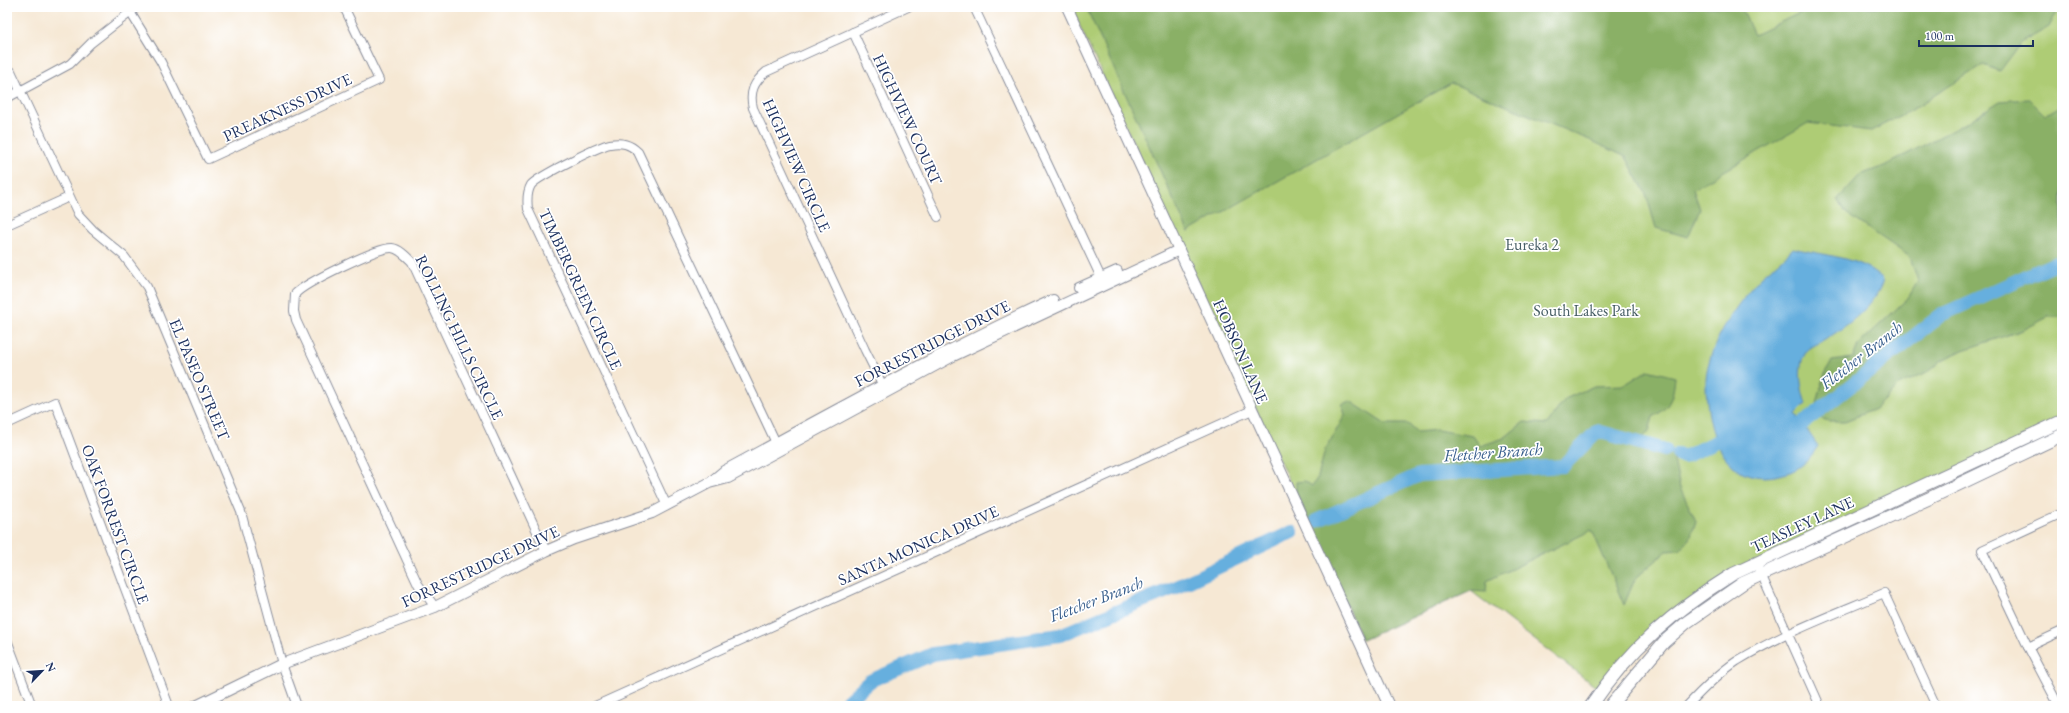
<svg xmlns="http://www.w3.org/2000/svg" width="2069" height="713" font-family="'EB Garamond',serif">
<style>
.green{fill:#aecc74;stroke:#647e69}
.forest{fill:#8ab066;stroke:#527062}
.water{fill:#66afde;stroke:#406f9e}
.lines{fill:none;stroke-linecap:round;stroke-linejoin:round}
.river{stroke:#66afde;stroke-width:14}
.minor-casing{stroke:#888c99;stroke-width:10}
.tertiary-casing{stroke:#888c99;stroke-width:12}
.secondary-casing{stroke:#888c99;stroke-width:14}
.minor{stroke:#fff;stroke-width:8}
.tertiary{stroke:#fff;stroke-width:10}
.secondary{stroke:#fff;stroke-width:12}
.labels{text-anchor:middle;stroke-width:3.5;stroke-linejoin:round;paint-order:stroke}
.street-label{font-size:16px;fill:#1b2f5e;stroke:#fff}
.park-label{font-size:16px;fill:#475e65;stroke:#fff}
.water-label{font-size:17px;font-style:italic;fill:#355c8b;stroke:#fff}
</style>
<rect width="100%" height="100%" fill="#fff"/>
<filter id="ink" filterUnits="userSpaceOnUse"><feTurbulence type="fractalNoise" baseFrequency=".025" numOctaves="2"/><feDisplacementMap in="SourceGraphic" scale="8" xChannelSelector="R" yChannelSelector="G"/><feConvolveMatrix kernelMatrix="1 2 1 2 8 2 1 2 1" color-interpolation-filters="sRGB"/></filter>
<filter id="wash" filterUnits="userSpaceOnUse"><feTurbulence type="fractalNoise" baseFrequency=".012" numOctaves="4" result="noise"/><feDisplacementMap in="SourceGraphic" scale="16" xChannelSelector="R" yChannelSelector="G"/><feGaussianBlur stdDeviation="0.9" result="paint"/><feColorMatrix in="noise" values="0 0 0 0 0 0 0 0 0 0 0 0 0 0 0 0 0 1.4 0 .05"/><feComposite in="paint" operator="in"/></filter>
<g filter="url(#wash)">
<rect width="100%" height="100%" fill="#f6e8d4"/>
<path class="green" d="M1071,7H1754L1759,9L1775,7H2062V420L1756,563L1691,601L1601,691L1471,591L1362,640Z"/>
<g class="forest">
<path d="M1086,7H1741L1754,35L1812,7H2062L2058,10L2049,27L2021,43L2000,71L1983,65L1906,113L1871,131L1808,123L1693,189L1700,209L1688,237L1656,228L1646,194L1626,157L1592,141L1451,83L1188,232Z"/>
<path d="M2029,99L2045,115L2062,105V317H2048L2023,330L1963,350L1941,361L1925,374L1898,386L1875,409L1845,421H1829L1816,417L1815,412L1824,376L1832,361L1853,358L1858,345L1908,298L1918,281L1910,257L1846,213L1838,199L1860,175L1884,166L1964,124L2000,101Z"/>
<path d="M1648,370L1675,377C1673,397 1671,407 1653,417L1649,431L1641,440L1659,450L1671,447L1680,488L1696,521L1690,539L1680,550L1667,551L1635,579L1624,605L1592,530L1487,581L1486,592L1471,591L1362,640L1296,492V482L1305,481L1312,486L1318,477L1325,450L1345,415L1342,404L1350,401L1385,424H1408L1417,432L1437,430L1473,436L1480,446L1504,438L1524,422L1547,424L1565,399L1594,386L1624,385Z"/>
</g>
<path class="water" d="M1793,248C1822,255 1861,257 1883,279C1877,305 1846,326 1825,340C1820,343 1811,346 1807,351C1796,365 1801,389 1806,404L1796,414L1818,446C1806,464 1798,472 1775,476C1719,485 1706,424 1706,381C1706,369 1711,355 1716,343C1725,322 1744,295 1760,278C1771,268 1783,260 1793,248Z"/>
<g class="lines">
<g class="river">
<path d="M1786,430L1796,429L1941,315L2062,260"/>
<path d="M1678,454L1684,457L1719,440L1734,438"/>
<path d="M1316,521L1419,475L1563,466L1597,431L1665,450"/>
<path d="M842,706L870,681L933,654L1060,635L1179,586L1292,532"/>
</g>
</g>
</g>
<g filter="url(#ink)">
<g class="lines">
<g class="minor-casing">
<g id="minor">
<path d="M127,7L161,62L208,159L379,80L344,7"/>
<path d="M974,7L1104,284"/>
<path d="M853,32L938,217"/>
<path d="M11,71L78,214L93,230L124,256L147,287L241,512L282,664L297,706"/>
<path d="M7,98L70,64L91,43L137,7"/>
<path d="M7,225L69,197"/>
<path d="M885,390L865,350L753,108C749,92 754,82 766,72L908,7"/>
<path d="M7,424L55,402L169,706"/>
<path d="M667,506L528,209C527,201 527,192 531,185C537,177 599,146 610,144C622,142 630,144 638,152L778,447"/>
<path d="M1756,563L1820,706"/>
<path d="M435,607L418,584L296,320L294,311L295,294C305,283 378,247 392,248C400,249 407,257 412,262L546,551"/>
<path d="M7,640L32,706"/>
<path d="M2028,647L2062,631"/>
<path d="M595,706L1252,410"/>
<path d="M1687,706C1702,690 1719,673 1737,661C1783,633 1835,614 1884,593L1936,706"/>
<path d="M2059,706L2028,647L1982,550L2062,513"/>
</g>
</g>
<g class="tertiary-casing">
<g id="tertiary">
<path d="M1067,7L1389,706"/>
<path d="M1079,288L1117,271"/>
<path d="M712,481L724,471C833,412 940,352 1053,300"/>
<path d="M196,706L282,664L435,607L546,551L574,539L652,513L709,483L728,478L953,356L1179,250"/>
</g>
</g>
<g class="secondary-casing">
<g id="secondary">
<path d="M1591,706C1630,648 1674,611 1733,574L2062,421"/>
<path d="M1610,706L1664,642L1687,622L1743,583L1930,498L2062,435"/>
</g>
</g>
<use href="#minor" class="minor"/>
<use href="#tertiary" class="tertiary"/>
<use href="#secondary" class="secondary"/>
</g>
</g>
<g class="labels">
<g class="street-label">
<text transform="translate(287 107) rotate(-25)" y="6">PREAKNESS DRIVE</text>
<text transform="translate(908 119) rotate(65)" y="6">HIGHVIEW COURT</text>
<text transform="translate(797 165) rotate(66)" y="6">HIGHVIEW CIRCLE</text>
<text transform="translate(581 289) rotate(65)" y="6">TIMBERGREEN CIRCLE</text>
<text transform="translate(460 337) rotate(64)" y="6">ROLLING HILLS CIRCLE</text>
<text transform="translate(932 343) rotate(-27)" y="6">FORRESTRIDGE DRIVE</text>
<text transform="translate(1241 351) rotate(66)" y="6">HOBSON LANE</text>
<text transform="translate(200 379) rotate(67)" y="6">EL PASEO STREET</text>
<text transform="translate(116 524) rotate(70)" y="6">OAK FORREST CIRCLE</text>
<text transform="translate(1802 524) rotate(-25)" y="6">TEASLEY LANE</text>
<text transform="translate(918 545) rotate(-24)" y="6">SANTA MONICA DRIVE</text>
<text transform="translate(480 566) rotate(-25)" y="6">FORRESTRIDGE DRIVE</text>
</g>
<g class="park-label">
<text x="1532" y="250">Eureka 2</text>
<text x="1586" y="316">South Lakes Park</text>
</g>
<g class="water-label">
<text transform="translate(1861 355) rotate(-38)" y="6">Fletcher Branch</text>
<text transform="translate(1493 452) rotate(-4)" y="6">Fletcher Branch</text>
<text transform="translate(1096 599) rotate(-21)" y="6">Fletcher Branch</text>
</g>
</g>
<rect width="2069" height="713" fill="none" stroke="#fff" stroke-width="24"/>
<g transform="translate(42 671) rotate(65)" stroke="#ffffff" stroke-width="3" paint-order="stroke">
<path d="M0-3L7 15L0 10L-7 15Z" fill="#1b2f5e"/>
<text y="-6" font-size="11" font-weight="bold" text-anchor="middle" fill="#1b2f5e">N</text>
</g>
<path d="M1919 40v6h114v-6" fill="none" stroke="#1b2f5e" stroke-width="2"/>
<text x="1925" y="40" font-size="12" fill="#1b2f5e" stroke="#ffffff" stroke-width="3" paint-order="stroke">100 m</text>
</svg>
